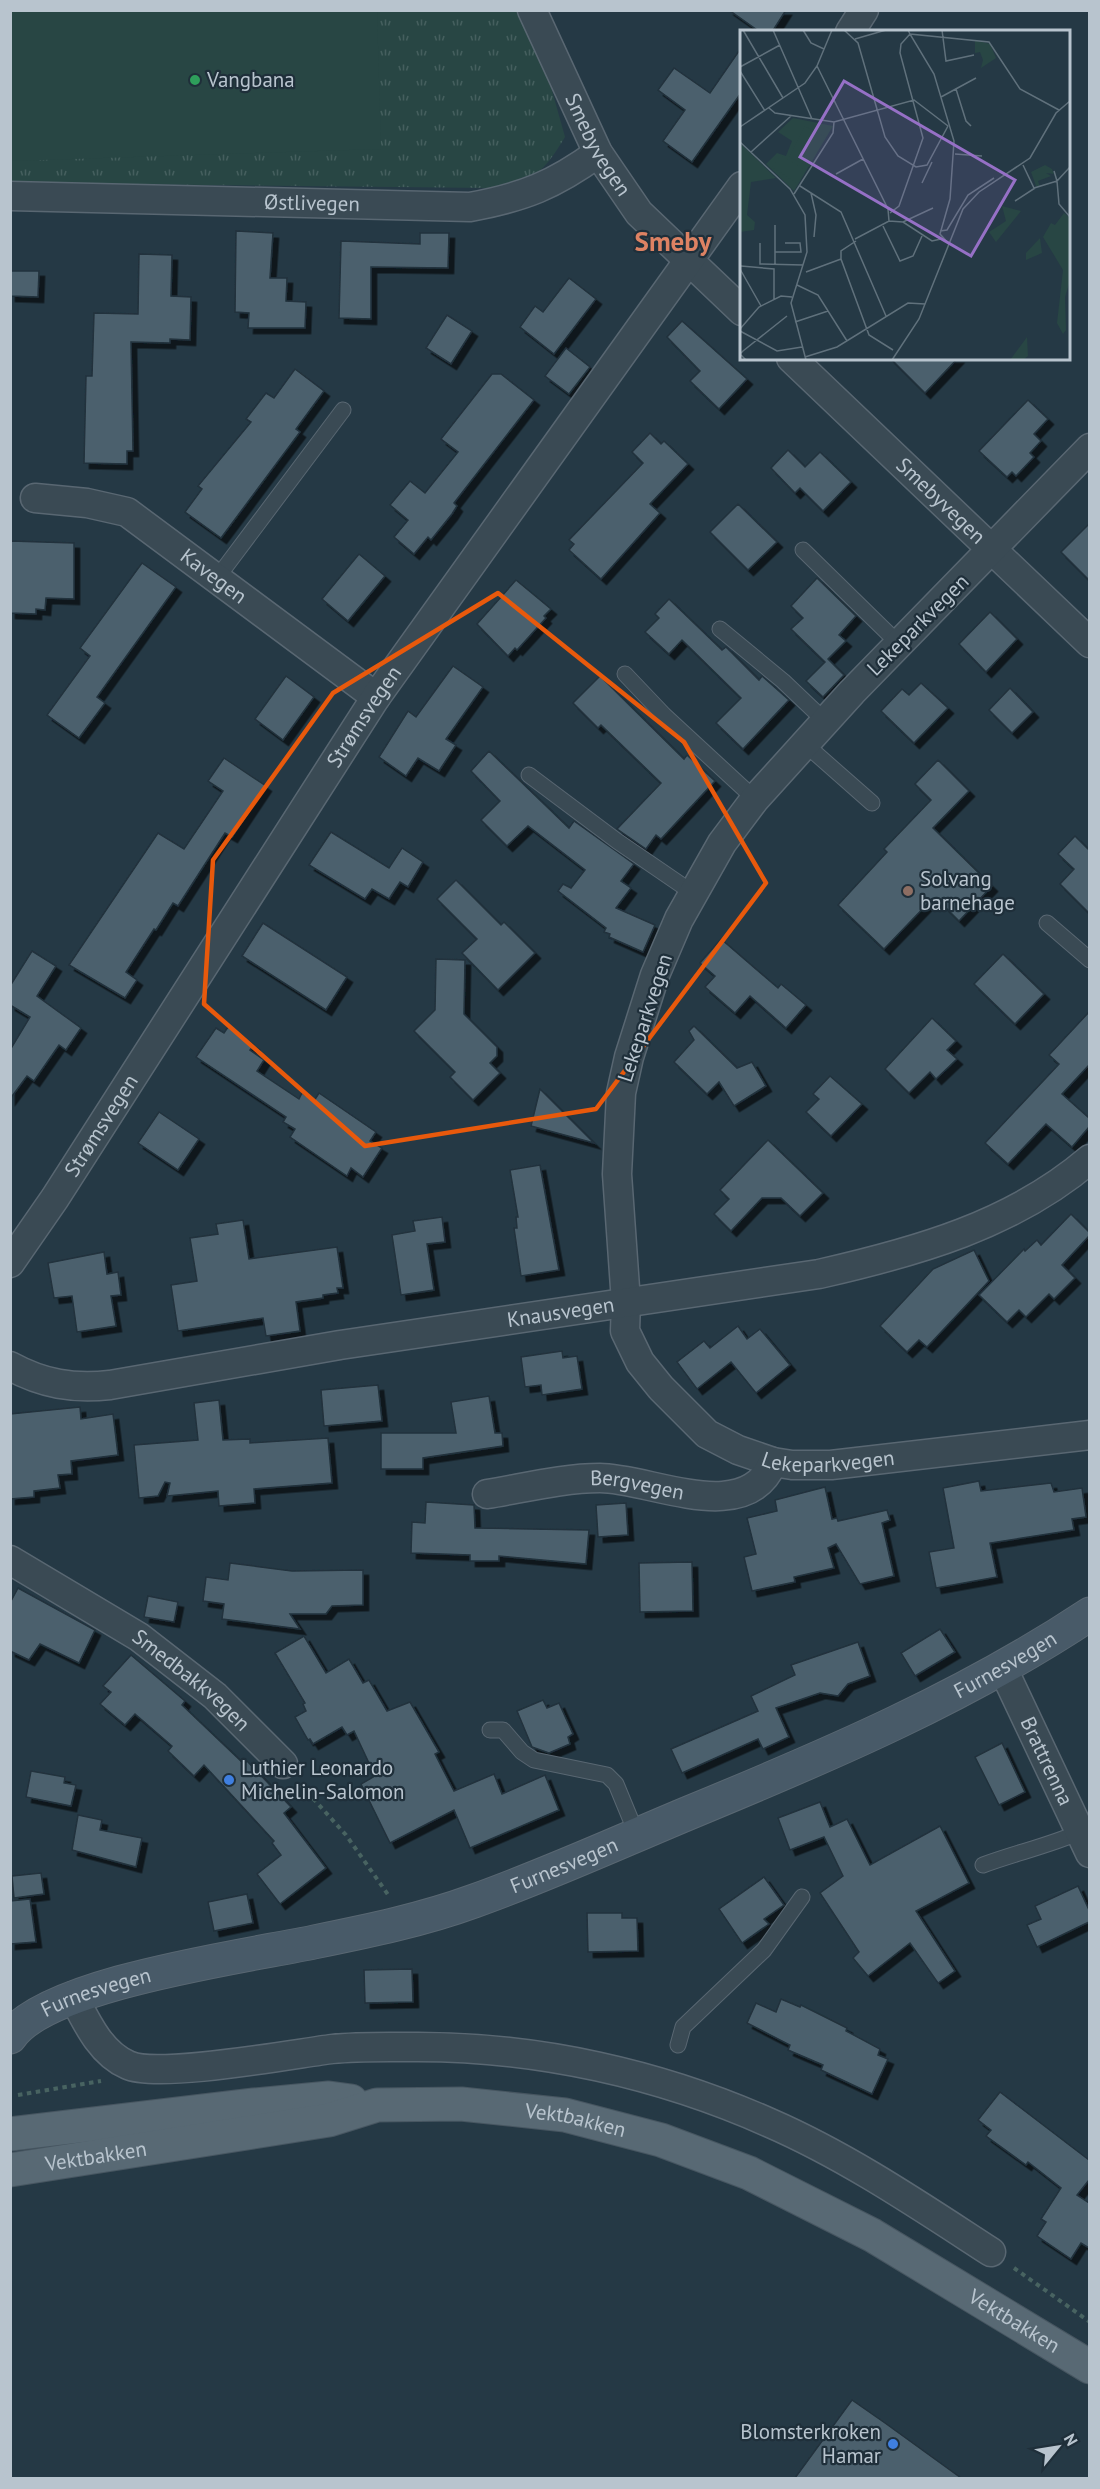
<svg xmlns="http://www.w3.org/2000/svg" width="1100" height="2489" font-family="'PT Sans',sans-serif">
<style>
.grass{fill:url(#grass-tufts)}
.pitch{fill:#284644}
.building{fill:#4c616d;stroke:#21313c;stroke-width:1.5;filter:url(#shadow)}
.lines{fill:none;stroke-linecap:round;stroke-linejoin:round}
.lane-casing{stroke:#596772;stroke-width:17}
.street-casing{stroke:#596772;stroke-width:31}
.secondary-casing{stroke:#596772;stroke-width:35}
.primary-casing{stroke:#475661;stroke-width:35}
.path{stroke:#486361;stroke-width:4;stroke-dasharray:4.5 4.5;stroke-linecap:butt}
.lane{stroke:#3a4a54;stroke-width:15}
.street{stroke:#3a4a54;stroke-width:28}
.secondary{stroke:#485a68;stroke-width:33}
.primary{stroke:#586974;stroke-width:33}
.marked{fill:none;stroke:#e8590c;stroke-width:4.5;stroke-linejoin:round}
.leisure-dot{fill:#2e9e5b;stroke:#1f2f3a;stroke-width:2}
.education-dot{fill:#8d6e63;stroke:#1f2f3a;stroke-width:2}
.shop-dot{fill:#3f7fe0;stroke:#1f2f3a;stroke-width:2}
.labels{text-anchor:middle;stroke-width:4.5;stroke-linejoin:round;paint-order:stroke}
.poi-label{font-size:21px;fill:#b8c4ce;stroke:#1f2f3a;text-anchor:start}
.street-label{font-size:21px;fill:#b8c4ce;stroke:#1f2f3a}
.district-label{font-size:27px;font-weight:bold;fill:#dd8263;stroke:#1f2f3a}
.inset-road{fill:none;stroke:#60717c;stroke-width:1.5}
.view{fill:#9670c6;fill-opacity:0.15;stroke:#9670c6;stroke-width:3}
.inset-edge{fill:none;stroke:#b8c4ce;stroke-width:3}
</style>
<defs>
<pattern id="grass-tufts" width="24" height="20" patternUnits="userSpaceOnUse" patternTransform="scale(1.5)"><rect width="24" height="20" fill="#284644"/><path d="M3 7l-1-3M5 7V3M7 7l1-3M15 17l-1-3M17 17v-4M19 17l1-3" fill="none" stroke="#455f5e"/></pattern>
<filter id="shadow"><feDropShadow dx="5.5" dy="5.5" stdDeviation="0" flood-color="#0009"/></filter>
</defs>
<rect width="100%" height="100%" fill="#253945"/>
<path class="grass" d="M11,11H518L547,73L565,137C543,173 533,183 490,188L11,183Z"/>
<path class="pitch" d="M10,11H377L381,149L11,161Z"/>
<g class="building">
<path d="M729,10H786L772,32H760Z"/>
<path d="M741,48V93L692,162L663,141L685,110L658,90L674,68L710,93Z"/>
<path d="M236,231L273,233L270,278H287L286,301L306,302L305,328H248L249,313L235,312Z"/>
<path d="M420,233H449L448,268L371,267V319L339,318L341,241L420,244Z"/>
<path d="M139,254L172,255L171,296L191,297L190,340L170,339V343L131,342L133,451H127V464L84,463L86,376H92L94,313L138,314Z"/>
<path d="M10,271H39L38,297L10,296Z"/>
<path d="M569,278L596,299L554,354L520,327L535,306L543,312Z"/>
<path d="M447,315L472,331L451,364L426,348Z"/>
<path d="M682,321L747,379L719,409L690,381L700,371L667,337Z"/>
<path d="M566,348L590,367L569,394L545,376Z"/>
<path d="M890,358H958L925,393Z"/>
<path d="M295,369L324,391L296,429L300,432L221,538L185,512L202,489L198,486L251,422L246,419L266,393L274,398Z"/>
<path d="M492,374H501L534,400L454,503L457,506L452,514L431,540L428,537L414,554L394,537L408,520L390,505L410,481L425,493L458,452L441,439Z"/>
<path d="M1028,400L1048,419L1034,434L1041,441L1030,453L1034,457L1016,476L1012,472L1007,477L979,451Z"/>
<path d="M650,433L661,444L664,441L688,464L650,504L660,513L601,579L569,550L574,544L569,540L643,463L632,452Z"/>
<path d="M788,450L805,467L820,452L851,482L823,511L800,488L795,493L771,468Z"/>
<path d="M738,504L777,542L748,570L710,532Z"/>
<path d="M1089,524V580L1061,552Z"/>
<path d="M10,541L74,543V599L46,598L45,610L36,609V614L10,613Z"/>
<path d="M359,554L385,576L348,621L322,599Z"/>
<path d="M142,563L176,587L97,697L105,703L79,738L47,715L90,656L80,648Z"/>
<path d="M817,578L856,616L839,635L846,641L828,659L844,675L823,697L806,681L825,662L791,629L803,618L791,606Z"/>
<path d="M516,580L551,609L544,616L546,618L517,650L515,648L508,656L477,624Z"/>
<path d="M669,599L722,650L726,647L759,680L762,676L789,700L743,749L716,723L741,698L682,640L669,654L645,632L659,618L655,614Z"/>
<path d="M990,612L1017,639L986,672L959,644Z"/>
<path d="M453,666L483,687L446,739L456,745L439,771L418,758L406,776L379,757L408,711L416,717Z"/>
<path d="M286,676L314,697L283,740L255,719Z"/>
<path d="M600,676L684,759L687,755L715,781L661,839L656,835L646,849L617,829L661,783L601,725L598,728L573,703Z"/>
<path d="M921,683L948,708L914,743L881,711L902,689L909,695Z"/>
<path d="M1010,688L1033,712L1012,733L989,710Z"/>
<path d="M489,751L569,828L574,821L634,864L621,881L631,888L616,908L655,925L643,952L609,937L610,934L604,932L606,928L558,891L563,884L571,888L585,870L528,826L507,846L481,820L500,801L471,771Z"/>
<path d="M224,758L266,786L232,837L225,833L178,906L173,903L156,930L154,929L126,972L137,980L125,998L69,965L158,833L184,849L223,791L208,781Z"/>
<path d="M938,760L969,791L933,828L992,886L959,921L936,898L934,901L932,899L884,949L838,905L887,852L884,849L931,800L915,784Z"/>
<path d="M331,832L389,868L402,848L423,862L408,887L400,882L389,899L372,889L365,899L309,865Z"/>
<path d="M1075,836L1089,850V913L1060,884L1074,869L1058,854Z"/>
<path d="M456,880L501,925L504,922L535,953L498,990L462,953L477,939L437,899Z"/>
<path d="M263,923L347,977L326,1010L242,956Z"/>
<path d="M721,939L778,988L781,984L806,1005L786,1028L750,996L735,1013L705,987L715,976L700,963Z"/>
<path d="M32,951L56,966L37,996L81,1028L66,1050L59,1045L34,1081L27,1076L10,1099V1050L30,1017L10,1005V986Z"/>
<path d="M1003,954L1044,994L1015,1024L974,984Z"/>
<path d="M436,959L465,960L464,1014L497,1047V1056L490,1063L500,1073L473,1100L450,1077L455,1072L414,1031L435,1010Z"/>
<path d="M1089,1012V1065L1062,1094L1089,1118V1127L1072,1147L1046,1124L1008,1164L985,1143L1059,1064L1049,1055Z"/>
<path d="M932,1018L956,1041L947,1050L957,1059L936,1079L930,1072L909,1093L885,1069Z"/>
<path d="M694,1026L737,1068L752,1062L766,1086L734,1106L719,1082L707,1094L674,1062L694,1040L689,1031Z"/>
<path d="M228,1027L254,1045L250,1050L264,1060L257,1071L299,1099L302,1093L314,1101L319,1093L376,1132L370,1141L382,1148L363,1177L351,1168L347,1176L290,1137L295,1129L283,1122L286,1117L196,1057L216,1028L224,1033Z"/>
<path d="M830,1076L862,1104L831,1136L806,1112L819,1099L813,1094Z"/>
<path d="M540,1089L594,1143L531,1126Z"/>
<path d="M159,1112L199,1139L178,1170L138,1143Z"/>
<path d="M768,1140L823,1193L800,1216L781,1198H762L731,1231L714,1214L729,1199L720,1190Z"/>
<path d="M540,1165L559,1270L521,1276L514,1228H517L516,1217H518L510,1170Z"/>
<path d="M1071,1214L1089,1232V1236L1062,1265L1075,1278L1054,1299L1049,1294L1026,1317L1019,1310L1007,1322L979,1295L1024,1249L1025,1251L1037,1240L1041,1245Z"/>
<path d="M442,1217L445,1242L427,1244L434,1290L401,1295L392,1235L415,1231L413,1221Z"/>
<path d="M243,1220L249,1259L337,1247L343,1288H337L338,1293L323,1295V1298L296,1302L300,1331L266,1336L263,1318L178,1331L171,1285L197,1281L190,1238L218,1234L216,1224Z"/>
<path d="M974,1250L989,1281L927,1347L919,1340L907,1352L880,1326L933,1269Z"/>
<path d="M104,1252L107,1274L118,1272L121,1295L111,1296L116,1326L77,1332L72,1296L54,1298L48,1263Z"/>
<path d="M738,1326L747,1339L760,1329L790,1365L756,1393L731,1362L697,1389L677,1362L704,1341L710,1348Z"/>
<path d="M562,1351L563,1358L577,1356L582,1389L542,1395L541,1385L525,1387L521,1357Z"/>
<path d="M378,1385L382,1421L324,1426L321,1390Z"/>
<path d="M489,1396L495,1433H502L503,1446L423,1458V1469H381V1433H456L451,1402Z"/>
<path d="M219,1400L223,1440L250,1439V1443L328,1438L332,1483L254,1489L255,1503L219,1506L218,1491L167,1496L170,1483L165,1482L158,1496L139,1498L134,1445L198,1440L194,1403Z"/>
<path d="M80,1407L81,1419L113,1414L118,1455L71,1461L72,1474L58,1475L60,1488L34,1491V1497L10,1499V1414Z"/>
<path d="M979,1481L981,1491L1051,1483L1054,1492L1082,1488L1086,1517L1072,1519L1074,1530L990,1543L997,1577L936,1588L929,1552L954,1548L943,1488Z"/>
<path d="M825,1487L832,1519L837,1518L838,1521L887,1510L890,1520L882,1523L894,1576L860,1584L836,1544L828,1548L834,1568L794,1577L795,1582L752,1591L744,1557L756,1554L747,1518L777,1511L775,1500Z"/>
<path d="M426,1502L474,1505L475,1528L589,1530L586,1564L499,1556V1561H470V1555L411,1553L412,1522L425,1523Z"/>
<path d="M626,1503L628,1535L598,1537L596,1505Z"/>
<path d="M692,1562L693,1611L640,1612L639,1563Z"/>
<path d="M230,1563L292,1571L363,1570V1605L332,1606L326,1614H290L300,1629L222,1619L224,1604L203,1601L206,1577L228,1580Z"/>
<path d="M18,1588L95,1630L79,1663L40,1644L29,1660L10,1651V1603Z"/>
<path d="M148,1596L178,1602L174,1622L144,1617Z"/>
<path d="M940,1629L955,1652L915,1676L901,1653Z"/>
<path d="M304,1636L326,1673L349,1659L363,1683L369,1680L387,1711L410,1702L439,1752L435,1754L454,1791L494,1774L502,1794L545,1775L559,1810L470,1848L454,1810L390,1843L361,1784L375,1776L354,1731L347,1735L342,1727L313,1744L310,1739L308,1740L295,1717L306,1711L303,1704L305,1703L275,1653Z"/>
<path d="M858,1642L870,1676L848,1684L838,1696L820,1693L776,1708L789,1737L763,1749L758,1739L682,1773L671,1749L758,1711L751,1696L795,1675L791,1665Z"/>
<path d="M131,1655L185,1701L182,1705L244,1764L247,1761L291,1807L284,1813L326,1868L280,1904L257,1874L281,1855L272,1843L274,1841L204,1765L194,1776L168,1751L172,1746L135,1714L125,1725L100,1704L111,1692L103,1686Z"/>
<path d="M543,1700L547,1708L559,1703L573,1734L568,1737L570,1744L549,1753L532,1747L517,1711Z"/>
<path d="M1002,1743L1025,1792L999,1805L975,1757Z"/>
<path d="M31,1771L65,1777L64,1783L76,1785L71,1806L26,1797Z"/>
<path d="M820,1802L830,1827L847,1819L870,1865L940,1826L969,1883L916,1911L955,1971L938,1983L910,1943L868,1976L853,1958L859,1952L820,1893L843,1876L824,1837L790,1850L778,1818Z"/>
<path d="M78,1815L102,1820L100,1830L142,1838L136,1867L72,1850Z"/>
<path d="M41,1873L44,1894L14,1898L12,1876Z"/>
<path d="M764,1877L784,1905L764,1919L769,1924L742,1943L719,1909Z"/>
<path d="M1078,1886L1089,1910V1922L1037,1947L1027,1925L1041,1919L1035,1906Z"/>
<path d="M247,1894L253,1923L214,1931L208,1902Z"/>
<path d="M30,1899L36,1942L10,1944V1901Z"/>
<path d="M587,1913H622V1918H637L638,1951L588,1952Z"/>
<path d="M412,1969L413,2002L365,2003L364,1970Z"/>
<path d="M781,1999L800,2007L801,2005L847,2028L846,2031L880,2049L878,2055L888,2059L872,2094L821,2070L823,2065L788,2050L790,2045L747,2023L756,2003L776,2012Z"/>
<path d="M1000,2092L1089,2160V2180L1077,2195L1089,2203V2248L1081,2243L1071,2259L1037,2236L1046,2222L1041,2219L1061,2188L1028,2162L1026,2165L986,2136L991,2130L978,2120Z"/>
<path d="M852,2400L885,2423L961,2478H795Z"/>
</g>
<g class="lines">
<g class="lane-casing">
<g id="lane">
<path d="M803,550L899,644"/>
<path d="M217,578L343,410"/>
<path d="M720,629L783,681L825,721"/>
<path d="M625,674L664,715L755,799"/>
<path d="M805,744L872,803"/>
<path d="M529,775L617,841L693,893"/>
<path d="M1047,923L1090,960"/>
<path d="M490,1730H503L522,1752L534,1760L607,1775L616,1784L637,1835"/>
<path d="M983,1865C1015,1853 1048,1846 1080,1832"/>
<path d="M678,2045L683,2027L764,1950L802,1897"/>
</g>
</g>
<g class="street-casing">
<g id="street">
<path id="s1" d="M532,10L598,153L639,213L742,311"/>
<path d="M850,32L864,10"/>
<path id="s2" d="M10,196L470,207C524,197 554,185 598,153"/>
<path id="s3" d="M791,358L1090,643"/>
<path id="s4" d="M1090,448L852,692L755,799L722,843L679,919L655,975L629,1057L621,1093L617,1174L626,1302L625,1331L640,1362L661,1388L707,1434L738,1450L773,1462L792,1465H831L1090,1435"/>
<path id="s5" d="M35,498L87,503L127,512L376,697"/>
<path id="s6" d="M10,1263L55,1198L376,697L742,186"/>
<path id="s7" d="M10,1366C43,1384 73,1389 110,1385L340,1345L819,1274C916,1252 1013,1225 1090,1159"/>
<path id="s8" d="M487,1494C524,1488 563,1478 600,1478C650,1478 746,1528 773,1462"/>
<path id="s9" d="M10,1560L139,1637L215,1696L283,1764"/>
<path id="s10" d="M1003,1669L1090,1853"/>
<path d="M73,1996C86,2021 100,2053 128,2065C157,2079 293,2054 332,2049C360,2046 390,2047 418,2047C539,2047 660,2074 770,2123C848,2157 920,2206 991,2252"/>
</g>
</g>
<g class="secondary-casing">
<g id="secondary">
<path id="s11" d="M10,2037C47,1983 248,1956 314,1942C368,1931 422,1920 474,1901C547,1875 619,1842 691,1812C829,1755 965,1697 1090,1614"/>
</g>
</g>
<g class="primary-casing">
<g id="primary">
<path d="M10,2134L254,2105L329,2098L351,2101"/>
<path id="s12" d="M10,2170L329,2120L377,2105L461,2104L565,2115L661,2140L749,2173L872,2235L1090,2367"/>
</g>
</g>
<g class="path">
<path d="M301,1785L346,1835L389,1896"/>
<path d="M18,2095L101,2081"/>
<path d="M1014,2268L1090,2322"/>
</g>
<use href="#lane" class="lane"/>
<use href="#street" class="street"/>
<use href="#secondary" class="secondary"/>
<use href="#primary" class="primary"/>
</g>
<path class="marked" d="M498,593L684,742L766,883L596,1109L365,1146L204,1004L213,860L333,693Z"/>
<circle class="leisure-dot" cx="195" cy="80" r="6"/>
<circle class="education-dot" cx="908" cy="891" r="6"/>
<g class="shop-dot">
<circle cx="229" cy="1780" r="6"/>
<circle cx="893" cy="2444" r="6"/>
</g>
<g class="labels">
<g class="poi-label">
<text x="207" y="87">Vangbana</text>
<text x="920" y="886">Solvang<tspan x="920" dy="24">barnehage</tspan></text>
<text x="241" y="1775">Luthier Leonardo<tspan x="241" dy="24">Michelin-Salomon</tspan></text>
<text x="881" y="2439" text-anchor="end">Blomsterkroken<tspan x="881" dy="24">Hamar</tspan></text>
</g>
<g class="street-label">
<text dy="7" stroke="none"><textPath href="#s1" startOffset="150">Smebyvegen</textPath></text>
<text dy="7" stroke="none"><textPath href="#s2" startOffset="302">Østlivegen</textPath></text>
<text dy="7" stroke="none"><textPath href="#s3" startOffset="207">Smebyvegen</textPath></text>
<text dy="7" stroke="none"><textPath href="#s5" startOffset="201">Kavegen</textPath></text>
<text transform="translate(918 625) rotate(-45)" y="7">Lekeparkvegen</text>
<text dy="7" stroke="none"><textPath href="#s6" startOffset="651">Strømsvegen</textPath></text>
<text transform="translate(645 1018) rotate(-72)" y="7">Lekeparkvegen</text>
<text dy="7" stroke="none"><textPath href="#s6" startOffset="165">Strømsvegen</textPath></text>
<text dy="7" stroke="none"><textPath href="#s7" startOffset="560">Knausvegen</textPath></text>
<text dy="7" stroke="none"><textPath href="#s4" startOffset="1310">Lekeparkvegen</textPath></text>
<text dy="7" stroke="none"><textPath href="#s8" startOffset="152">Bergvegen</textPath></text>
<text dy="7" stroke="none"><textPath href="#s11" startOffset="1070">Furnesvegen</textPath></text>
<text dy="7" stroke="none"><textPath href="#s9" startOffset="218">Smedbakkvegen</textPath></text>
<text dy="7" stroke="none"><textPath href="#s10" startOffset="102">Brattrenna</textPath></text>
<text dy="7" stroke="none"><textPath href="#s11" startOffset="585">Furnesvegen</textPath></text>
<text dy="7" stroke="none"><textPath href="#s11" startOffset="99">Furnesvegen</textPath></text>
<text dy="7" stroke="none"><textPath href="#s12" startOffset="573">Vektbakken</textPath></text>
<text dy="7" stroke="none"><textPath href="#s12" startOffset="87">Vektbakken</textPath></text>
<text dy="7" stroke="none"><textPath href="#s12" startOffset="1059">Vektbakken</textPath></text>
</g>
<g class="district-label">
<text x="673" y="251">Smeby</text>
</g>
</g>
<g transform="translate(740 30)">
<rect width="330" height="330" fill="#253945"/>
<path d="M53,88L93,96L54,161L26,134L37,123L46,126L52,111L38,102ZM305,135L312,139L314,144L306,143L311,146L298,151L300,157L296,156L291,142ZM287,307L288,326L283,330H270Z" fill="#284644"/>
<path d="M235,10L250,14L256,28L241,38L243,30L240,22L235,23ZM0,113L36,148L11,152L7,185L15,192L14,200L0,202ZM262,176L281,181L256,212L249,202L266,191ZM324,183L330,188V251L325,267L326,300L323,304L317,293L323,240L303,207L311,193L315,195ZM300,208L302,223L286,230V223Z" fill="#284644"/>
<path d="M65,96L85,107L69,137L49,127ZM41,125L66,140L58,154L32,137Z" fill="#284644"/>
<path class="inset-road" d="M3,0L43,68M33,0L72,89M63,0L71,13L84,19M104,0L118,13L145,107L158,126L176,137L187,135L208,96M168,0L170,4L249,12L280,59L319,80M202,0L206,31L234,25M115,9L146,0M77,36L148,179L149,191M0,37L40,15M0,41L25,81M216,59L226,91L231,96M201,67L236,48M29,78L35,83L94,92L174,70L208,96M0,97L65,53L77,36L92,0M0,112L50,159L65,185L67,222L51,273L66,330M11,122L51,86M215,124L242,126M283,135L294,158L317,151L319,174L330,187M314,141L317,151L330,137M96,144L123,129M182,153L192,132M60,156L101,182L146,286M71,163L76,185L74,207M54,164L93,103L94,92M275,171L295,158M150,183L159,176L183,108L160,23L161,14L170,4L194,44L214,111L210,169L200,204L209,214M163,192L192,211L201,209M143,196L160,231L173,226L182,206M200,201L207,200L228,165L254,148M115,209L149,191L163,192L193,178M116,211L101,221V229L129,305L153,320M20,213V234L63,235M35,222H61L60,213H45M35,234V195M1,236L34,239V269M0,239L21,276M66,242L101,229M57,255L78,265L107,311M55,292L88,281M0,299L19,277L41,266L52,267M0,301L37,321L62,317M65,327L97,317L168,273L185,274M6,330L0,324L3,321L47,286M152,330L179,289L223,179L239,162L290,128L316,83L330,71"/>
<path class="view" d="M104,51L275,150L231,226L60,127Z"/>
<rect width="330" height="330" class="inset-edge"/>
</g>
<rect width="1100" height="2489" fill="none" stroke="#b8c4ce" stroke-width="24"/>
<g transform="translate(1058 2447) rotate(60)" stroke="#1f2f3a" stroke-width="4.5" paint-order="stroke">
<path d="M0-4.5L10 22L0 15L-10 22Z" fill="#b8c4ce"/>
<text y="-9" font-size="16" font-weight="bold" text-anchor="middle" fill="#b8c4ce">N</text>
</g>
</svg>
